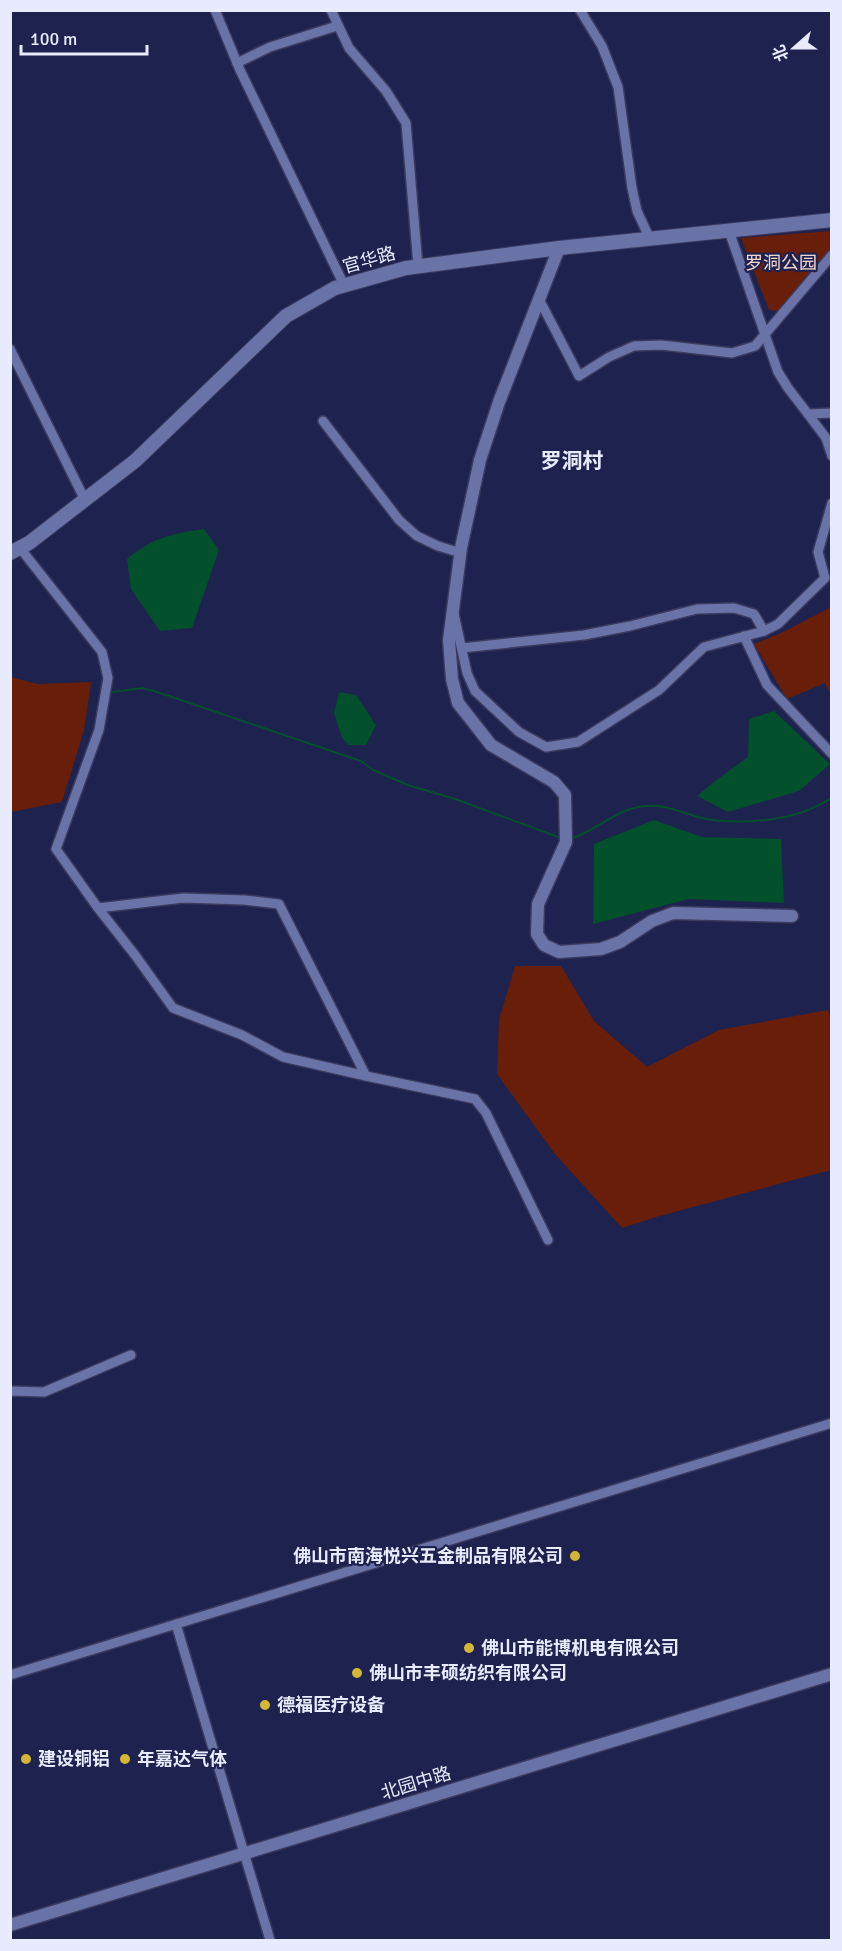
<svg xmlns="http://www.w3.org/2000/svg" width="842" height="1951" font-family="Signika,'Noto Sans SC',sans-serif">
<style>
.green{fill:#681e08}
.water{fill:#03502d}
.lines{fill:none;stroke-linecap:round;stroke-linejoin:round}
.stream{stroke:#03502d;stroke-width:2}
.minor-casing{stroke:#3b3a5f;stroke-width:12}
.tertiary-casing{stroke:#3b3a5f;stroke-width:15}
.secondary-casing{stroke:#3b3a5f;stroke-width:16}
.minor{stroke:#6a73a7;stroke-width:9}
.tertiary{stroke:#6a73a7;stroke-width:12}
.secondary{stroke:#6a73a7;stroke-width:14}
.poi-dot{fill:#d3b635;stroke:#1e224f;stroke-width:2}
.labels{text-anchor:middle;stroke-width:4.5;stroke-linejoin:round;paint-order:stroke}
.street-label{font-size:18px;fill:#e7ebfd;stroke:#1e224f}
.park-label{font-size:18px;fill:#f3d5cc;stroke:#1e224f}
.poi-label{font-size:18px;font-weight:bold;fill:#e7ebfd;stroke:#1e224f;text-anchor:start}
.quarter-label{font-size:21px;font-weight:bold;fill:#e7ebfd;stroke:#1e224f}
</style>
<rect width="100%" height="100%" fill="#1e224f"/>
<g class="green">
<path d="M831,231V248L778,311L769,310L741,238Z"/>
<path d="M831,607V696L825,683L787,699L754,644L779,634Z"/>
<path d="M11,677L37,684L91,682L84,730L62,802L11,812Z"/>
<path d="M515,966H561L594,1021L647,1067L719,1030L828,1010L832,1024L831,1170L656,1217L622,1228L555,1154L497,1074L499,1020Z"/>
</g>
<g class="water">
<path d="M204,529L219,550L192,628L160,631L131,589L127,559C154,537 171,534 204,529Z"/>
<path d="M339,692L356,695L376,725L366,745H349L342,738L334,713Z"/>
<path d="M774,711L830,764L799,791L728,812L697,796L715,781L748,757L749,719Z"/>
<path d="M654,820L702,837L781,839L784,903L689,899L593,924L594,844Z"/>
</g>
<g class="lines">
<g class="stream">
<path d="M113,692L142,688L157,692L361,761L373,770L408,785L455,799L561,838"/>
<path d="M569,839C596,832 616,808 645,806C663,804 681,812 698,817C727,825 774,822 803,812C813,809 822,803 832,798"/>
</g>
<g class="minor-casing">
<g id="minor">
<path d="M215,10L240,70L344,285"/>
<path d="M331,10L349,48L386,91L406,123L418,266"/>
<path d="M580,10L602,46L618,87L632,188L637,211L650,239"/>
<path d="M237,63L270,47L337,26"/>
<path d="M729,231L778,372L788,388L808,414"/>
<path d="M539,299L579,376L609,357L634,346L661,345L732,353L755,346L832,255"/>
<path d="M10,349L85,500"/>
<path d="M832,413L808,414L826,438L832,456"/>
<path d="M323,421L399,520L417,536L438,546L461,553"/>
<path d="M20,548L102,652L108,678L99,730L56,849L98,908L183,898L244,900L279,904L366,1076L475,1099L486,1113L548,1240"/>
<path d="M454,614L467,673L475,691L519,732L546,747L578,742L659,690L704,647L764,631"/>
<path d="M744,636L767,685L832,754"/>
<path d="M462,648L584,635L630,626L697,609L734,608L754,614L764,631L778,624L825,578L818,552L832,503"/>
<path d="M98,908L135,955L173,1008L242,1035L283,1057L366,1076"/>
<path d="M10,1391L44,1392L131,1355"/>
<path d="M176,1624L270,1940"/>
<path d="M10,1675L832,1423"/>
</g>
</g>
<g class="tertiary-casing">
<g id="tertiary">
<path d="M559,248L499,402L480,460L461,548L449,640L452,679L458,703L491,745L554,782L565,795L566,842L538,904L537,934L544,945L559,952L601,949L620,942L652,921L673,913L792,916"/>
<path d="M10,1925L832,1674"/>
</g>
</g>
<g class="secondary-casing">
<path id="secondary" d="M10,553L29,543L135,461L286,316L335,288L406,268L559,248L832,220"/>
</g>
<use href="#minor" class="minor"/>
<use href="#tertiary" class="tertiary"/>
<use href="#secondary" class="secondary"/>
</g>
<g class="poi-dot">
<circle cx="575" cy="1556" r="6"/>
<circle cx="469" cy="1648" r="6"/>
<circle cx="357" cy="1673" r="6"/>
<circle cx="265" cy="1705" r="6"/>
<circle cx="26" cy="1759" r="6"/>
<circle cx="125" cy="1759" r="6"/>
</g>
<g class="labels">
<g class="street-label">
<text transform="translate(369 260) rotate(-16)" y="6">官华路</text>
<text transform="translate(416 1783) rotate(-17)" y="6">北园中路</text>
</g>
<g class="park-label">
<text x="781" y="269">罗洞公园</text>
</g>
<g class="poi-label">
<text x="563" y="1562" text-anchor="end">佛山市南海悦兴五金制品有限公司</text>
<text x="481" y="1654">佛山市能博机电有限公司</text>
<text x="369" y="1679">佛山市丰硕纺织有限公司</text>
<text x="277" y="1711">德福医疗设备</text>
<text x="38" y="1765">建设铜铝</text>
<text x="137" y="1765">年嘉达气体</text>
</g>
<g class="quarter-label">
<text x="572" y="468">罗洞村</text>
</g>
</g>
<rect width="842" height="1951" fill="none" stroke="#e7ebfd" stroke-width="24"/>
<g transform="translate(794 48) rotate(249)" stroke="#1e224f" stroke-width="4.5" paint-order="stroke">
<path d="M0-4.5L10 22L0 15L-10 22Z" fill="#e7ebfd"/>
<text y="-9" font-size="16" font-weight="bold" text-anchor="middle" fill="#e7ebfd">北</text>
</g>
<path d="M21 45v9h126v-9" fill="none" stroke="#e7ebfd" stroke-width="3"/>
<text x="30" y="45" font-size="18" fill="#e7ebfd" stroke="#1e224f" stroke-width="4.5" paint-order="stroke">100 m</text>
</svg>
